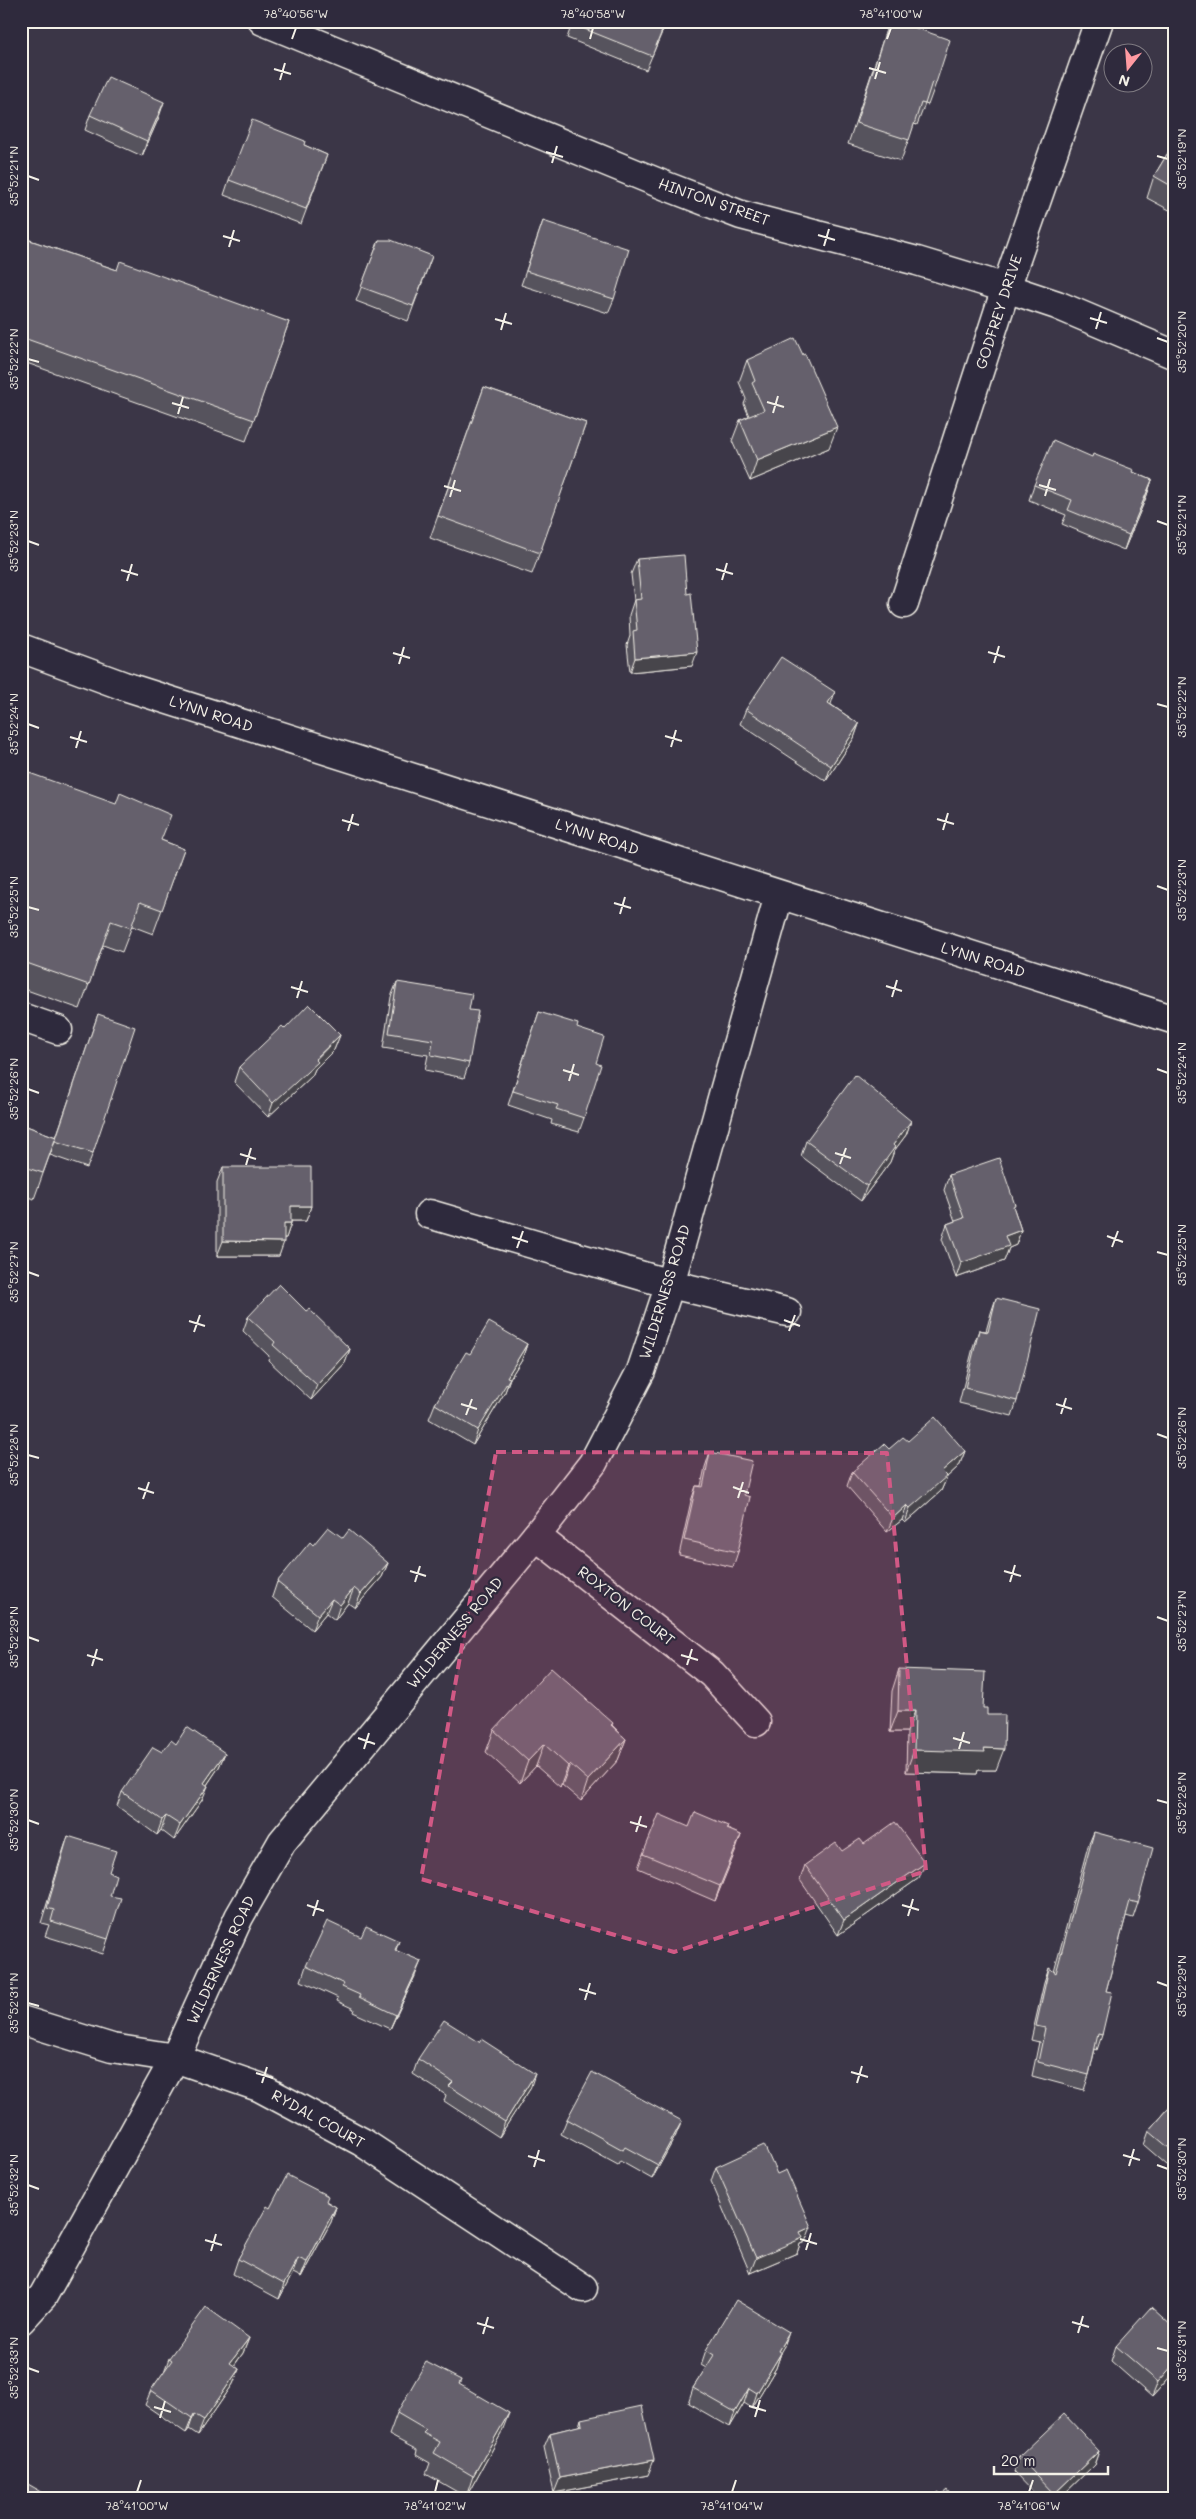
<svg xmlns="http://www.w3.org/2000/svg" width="1196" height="2519" font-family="Mali,sans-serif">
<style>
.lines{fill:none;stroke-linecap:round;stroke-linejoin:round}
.street-casing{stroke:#f4f1e8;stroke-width:31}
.secondary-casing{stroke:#f4f1e8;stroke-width:31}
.street{stroke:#2f2a3d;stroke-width:28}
.secondary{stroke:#2f2a3d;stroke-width:28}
.wall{fill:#57535d;stroke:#f4f1e8}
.shaded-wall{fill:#47444c;stroke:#f4f1e8}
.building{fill:#65616c;stroke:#f4f1e8}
.marked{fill:#d15985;fill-opacity:0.2;stroke:#d15985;stroke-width:4;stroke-dasharray:10 6;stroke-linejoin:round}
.ticks{fill:none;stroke:#f4f1e8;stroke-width:2}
.labels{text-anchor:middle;stroke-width:4.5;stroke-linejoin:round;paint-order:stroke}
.street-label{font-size:15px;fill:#f4f1e8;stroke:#2f2a3d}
.neatline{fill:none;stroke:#f4f1e8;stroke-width:2}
.ticks-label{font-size:12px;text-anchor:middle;fill:#f4f1e8}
</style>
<rect width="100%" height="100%" fill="#3b3647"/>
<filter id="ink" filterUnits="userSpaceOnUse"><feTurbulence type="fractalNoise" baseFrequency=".02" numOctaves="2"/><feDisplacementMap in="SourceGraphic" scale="10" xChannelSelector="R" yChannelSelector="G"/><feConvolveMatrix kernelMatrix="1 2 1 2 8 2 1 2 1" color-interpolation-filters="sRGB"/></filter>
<g filter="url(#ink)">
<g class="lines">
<g class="street-casing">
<g id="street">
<path d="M263,21L666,186L741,215L917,261L1006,288L1057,305L1175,355"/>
<path d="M904,604L1006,288L1099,21"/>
<path d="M21,1017L58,1030"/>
<path d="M429,1214L670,1284L787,1312"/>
<path d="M536,1536L712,1674L756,1722"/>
<path d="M21,2020L112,2048L175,2058L259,2087L362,2142L583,2288"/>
</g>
</g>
<g class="secondary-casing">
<g id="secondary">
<path d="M21,648L124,686L1175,1020"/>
<path d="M21,2320L43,2296L175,2058L239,1917L282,1842L536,1536L593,1463L641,1371L670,1284L779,895"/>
</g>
</g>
<use href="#street" class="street"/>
<use href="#secondary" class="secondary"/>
</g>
<g class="wall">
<path d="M573,21L663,30L646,70L567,38Z"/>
<path d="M889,21L936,83L928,105L925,104L917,125L914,124L901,161L848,144Z"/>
<path d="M90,115L159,117L142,156L85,130Z"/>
<path d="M1175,141V213L1147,198L1154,176Z"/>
<path d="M304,145L327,155L301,224L224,195L229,180Z"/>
<path d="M543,221L614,299L608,313L521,285Z"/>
<path d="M21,237L117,270L289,322L246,441L21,361Z"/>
<path d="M379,240L432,256L408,321L356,301Z"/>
<path d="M747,360L829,448L750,481L732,441L740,420L749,416L744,404L746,399L739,382Z"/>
<path d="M484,387L586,423L532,574L430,538Z"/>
<path d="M1092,457L1133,472L1152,480L1147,495L1124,550L1062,524L1066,515L1029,500L1034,485Z"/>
<path d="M637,559L692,666L630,672L627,645L630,636L629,615L634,600L631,574Z"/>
<path d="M830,704L859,724L854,738L826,781L740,724L746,709Z"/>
<path d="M21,770L161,840L184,849L153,934L132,926L122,952L103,945L80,1009L21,988Z"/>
<path d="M397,982L469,1010V1063L464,1078L425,1070L428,1055L383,1048L391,997Z"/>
<path d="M539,1012L577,1028L584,1118L579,1132L551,1124L552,1120L508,1105Z"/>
<path d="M98,1014L93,1153L87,1168L50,1155Z"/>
<path d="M285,1029L340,1035L334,1050L315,1069L312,1076L268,1117L234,1082L239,1067Z"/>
<path d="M911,1121L906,1135L894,1151L890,1162L861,1201L801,1156L806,1141Z"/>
<path d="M21,1124L56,1137L34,1199L21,1195Z"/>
<path d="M223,1167L311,1206L306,1221H291V1223L286,1238H284L279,1256H217V1182Z"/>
<path d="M949,1175L1014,1209L1021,1230L1016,1245L1009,1248L1004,1261L956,1278L942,1239L947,1224L955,1221L944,1190Z"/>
<path d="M996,1298L1017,1401L1012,1416L959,1403L974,1344L979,1330L986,1331L991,1313Z"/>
<path d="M306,1311L350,1349L345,1363L311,1400L268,1360L269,1356L243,1331L248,1317Z"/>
<path d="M527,1344L522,1359L510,1378L505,1392L473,1445L429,1419L435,1404L470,1354Z"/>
<path d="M908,1441L965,1451L959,1466L947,1477L941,1491L905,1523L902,1520L887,1532L847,1486L852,1472L889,1449Z"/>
<path d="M710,1452L744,1495L738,1552L733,1567L679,1555L691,1501L696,1486H701L705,1467Z"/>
<path d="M343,1538L388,1563L382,1577L355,1608L348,1603L335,1620L326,1613L312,1630L272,1597L277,1582L313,1545Z"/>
<path d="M899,1669L983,1708L987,1715L996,1770H978L977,1774L906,1772L907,1732H890L892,1691Z"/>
<path d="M613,1723L612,1725L626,1739L618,1760L581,1801L562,1785L560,1787L536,1766L520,1783L486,1752L494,1730Z"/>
<path d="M176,1744L225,1753L219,1767L207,1785L202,1800L174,1840L161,1830L157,1835L117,1806L122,1792L162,1752Z"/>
<path d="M689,1827L727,1829L741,1835L715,1901L638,1868L643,1854Z"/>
<path d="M1094,1832L1138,1903L1133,1918L1126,1916L1106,1991L1102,2035L1097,2050L1095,2049L1089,2075L1084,2090L1032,2076L1039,2042L1031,2040L1044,1983L1049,1968L1054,1972L1088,1846Z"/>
<path d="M68,1836L109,1872L108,1939L103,1954L45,1936L49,1925L41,1923L63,1851Z"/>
<path d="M864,1844L919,1878L838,1935L800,1880L805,1865Z"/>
<path d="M361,1937L399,1941L396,1950L415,1976L390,2029L353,2012L354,2009L337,2001L338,1998L301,1981L306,1966Z"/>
<path d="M479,2042L530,2089L499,2137L444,2101L446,2095L413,2074L418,2059Z"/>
<path d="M1175,2101V2172L1144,2145L1149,2131Z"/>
<path d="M567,2119L676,2135L652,2179L620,2161L618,2165L561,2134Z"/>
<path d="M716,2167L805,2242L800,2244L797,2253L750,2273L711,2181Z"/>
<path d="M326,2202L336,2207L331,2222L301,2277L293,2273L279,2299L233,2274L238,2259L270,2208Z"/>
<path d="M1175,2329V2371L1152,2397L1111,2361L1116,2346Z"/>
<path d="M789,2332L784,2346L780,2352L781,2353L776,2368L752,2408L744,2403L730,2427L688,2403L693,2388L706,2368L701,2365L706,2350Z"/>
<path d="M249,2338L243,2353L234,2366L239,2369L233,2384L198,2435L189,2429L186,2433L145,2405L151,2390L164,2372L169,2358Z"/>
<path d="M461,2380L459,2385L501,2434L466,2497L426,2474L430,2463L416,2455L417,2450L389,2435L397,2413Z"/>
<path d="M581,2419L648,2475L554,2493L544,2447L550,2433L579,2426Z"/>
<path d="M1099,2451L1094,2465L1060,2498H1039L1014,2472L1019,2457Z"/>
</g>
<g class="shaded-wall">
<path d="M164,102L159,117L142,156L147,141Z"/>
<path d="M837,427L829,448L750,481L757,460Z"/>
<path d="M1152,480L1147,495L1124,550L1129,535Z"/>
<path d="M697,652L692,666L630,672L635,658Z"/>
<path d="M835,692L830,707L828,703Z"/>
<path d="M859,724L854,738L826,781L831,766Z"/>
<path d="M340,1035L334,1050L315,1069L312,1076L268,1117L273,1103Z"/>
<path d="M911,1121L906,1135L894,1151L890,1162L861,1201L867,1186L893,1145Z"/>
<path d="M291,1206H311L306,1221H285Z"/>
<path d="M284,1223H291L286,1238H279Z"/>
<path d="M1021,1230L1016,1245L1009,1248L1004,1261L956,1278L961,1263L1005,1236Z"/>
<path d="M223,1241L284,1242L279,1256H217Z"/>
<path d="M527,1344L522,1359L510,1378L505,1392L473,1445L478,1430L507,1377Z"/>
<path d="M350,1349L345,1363L311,1400L317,1385Z"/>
<path d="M965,1451L959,1466L947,1477L941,1491L905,1523L910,1508L942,1471Z"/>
<path d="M907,1505L902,1520L887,1532L893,1518Z"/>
<path d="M388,1563L382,1577L355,1608L361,1594Z"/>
<path d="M354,1588L348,1603L335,1620L340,1605Z"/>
<path d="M332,1599L326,1613L312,1630L318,1615Z"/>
<path d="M898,1711H915L907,1732H890Z"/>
<path d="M626,1739L618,1760L581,1801L588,1780Z"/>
<path d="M544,1744L536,1766L520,1783L528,1761Z"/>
<path d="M984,1748L1004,1749L996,1770H978L977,1774L906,1772L914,1750Z"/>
<path d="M225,1753L219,1767L198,1798L204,1783Z"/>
<path d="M570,1764L562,1785L560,1787L568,1766Z"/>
<path d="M208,1786L202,1800L174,1840L180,1825Z"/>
<path d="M166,1816L161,1830L157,1835L162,1820Z"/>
<path d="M741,1835L736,1850L715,1901L720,1886Z"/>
<path d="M925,1863L919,1878L838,1935L844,1920Z"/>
<path d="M421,1961L415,1976L390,2029L396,2015Z"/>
<path d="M535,2074L530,2089L499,2137L505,2122Z"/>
<path d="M682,2121L676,2135L652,2179L658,2165Z"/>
<path d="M336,2207L331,2222L301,2277L307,2262Z"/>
<path d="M811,2227L805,2242L800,2244L797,2253L750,2273L756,2258L800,2232Z"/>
<path d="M298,2258L293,2273L279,2299L284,2284Z"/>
<path d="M789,2332L784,2346L773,2365L778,2351Z"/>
<path d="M249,2338L243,2353L225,2378L230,2363Z"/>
<path d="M781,2353L776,2368L752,2408L757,2393Z"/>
<path d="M1175,2363V2371L1152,2397L1158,2382Z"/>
<path d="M239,2369L233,2384L198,2435L204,2420Z"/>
<path d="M749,2388L744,2403L730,2427L735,2412Z"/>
<path d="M509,2413L501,2434L466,2497L473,2476Z"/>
<path d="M194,2414L189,2429L186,2433L192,2418Z"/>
<path d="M1099,2451L1094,2465L1060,2498H1053L1054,2494Z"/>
<path d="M654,2460L648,2475L554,2493L560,2478Z"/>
</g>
<g class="building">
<path d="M573,21H666L652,56L572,24Z"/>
<path d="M889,21H896L950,40L936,83L932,82L925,104L921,103L909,140L856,123Z"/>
<path d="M108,77L164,102L147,141L90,115Z"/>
<path d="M252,120L305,141L304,145L327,155L306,209L229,180Z"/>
<path d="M1175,141V188L1154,176Z"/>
<path d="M543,221L629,249L614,299L526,271Z"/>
<path d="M21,237L117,270L120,261L289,322L254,420L21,337Z"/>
<path d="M379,240H391L432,256L413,306L361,287Z"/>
<path d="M795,338L803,355L805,354L837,427L757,460L740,420L764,410L752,383L755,381L747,360Z"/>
<path d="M484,387L586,423L540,553L438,516Z"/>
<path d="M1053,440L1092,457L1093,454L1134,470L1133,472L1152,480L1129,535L1068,510L1072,500L1034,485Z"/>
<path d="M684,555L687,594L691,593L697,652L635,658L633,631L637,630L634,600L641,599L637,559Z"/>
<path d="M781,657L835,692L828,703L859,724L831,766L746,709Z"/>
<path d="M21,770L116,804L120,793L171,815L161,840L184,849L162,910L140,902L131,928L111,921L89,985L21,961V894L26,881L21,880Z"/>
<path d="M397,982L472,994L469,1010L478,1011L469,1063L431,1055L433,1040L389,1033Z"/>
<path d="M309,1004L340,1035L315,1059L318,1062L273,1103L239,1067L282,1026L285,1029Z"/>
<path d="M539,1012L578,1024L577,1028L604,1037L596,1063L601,1065L584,1118L556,1109L558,1105L513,1091Z"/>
<path d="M98,1014L135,1027L93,1153L55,1141Z"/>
<path d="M855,1075L911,1121L893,1145L895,1147L867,1186L806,1141Z"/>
<path d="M21,1124L56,1137L43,1173L21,1166Z"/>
<path d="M999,1158L1015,1205L1013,1206L1021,1230L1005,1236L1009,1246L961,1263L947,1224L964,1218L949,1175Z"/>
<path d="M223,1167H311V1206H291V1223H284V1242L223,1241Z"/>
<path d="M279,1284L306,1311L309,1309L350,1349L317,1385L273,1345L275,1342L248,1317Z"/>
<path d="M996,1298L1040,1309L1017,1401L965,1388L979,1330L988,1332Z"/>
<path d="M489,1322L527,1344L507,1377L510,1378L478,1430L435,1404L466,1352L470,1354Z"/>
<path d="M935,1417L965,1451L942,1471L947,1476L910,1508L907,1505L893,1518L852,1472L884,1444L889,1449L903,1437L908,1441Z"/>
<path d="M710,1452L752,1461L744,1495L750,1497L738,1552L684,1540L696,1486L703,1487Z"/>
<path d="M328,1527L343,1538L349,1530L388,1563L361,1594L354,1588L340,1605L332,1599L318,1615L277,1582L310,1542L313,1545Z"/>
<path d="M551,1668L613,1723L611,1725L626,1739L588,1780L570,1764L568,1766L544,1744L528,1761L494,1730Z"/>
<path d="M899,1669L985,1672L983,1708H987V1715H1005L1004,1749L984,1748L985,1752L914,1750L915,1711H898Z"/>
<path d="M187,1727L225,1753L204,1783L208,1786L180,1825L166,1816L162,1820L122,1792L153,1747L162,1752L171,1740L176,1744Z"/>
<path d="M695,1812L728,1826L727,1829L741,1835L720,1886L643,1854L659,1814L689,1827Z"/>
<path d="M895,1822L925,1863L844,1920L805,1865L836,1843L842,1851L860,1839L864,1844Z"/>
<path d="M1094,1832L1153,1848L1138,1903L1130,1901L1106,1991L1112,1992L1102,2035L1098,2034L1089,2075L1038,2062L1045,2028L1036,2026L1049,1968L1056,1973Z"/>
<path d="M68,1836L116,1851L109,1872L116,1875L110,1896L121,1898L108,1939L51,1921L54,1910L47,1908Z"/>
<path d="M327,1921L361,1937L366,1926L399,1941L395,1950L421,1961L396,2015L359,1997L360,1995L342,1987L344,1984L306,1966Z"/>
<path d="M444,2020L479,2042L481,2039L535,2074L505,2122L449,2086L453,2082L418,2059Z"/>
<path d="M592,2072L682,2121L658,2165L625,2147L623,2150L567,2119Z"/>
<path d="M1175,2101V2153L1149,2131Z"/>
<path d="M764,2145L777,2174L786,2170L811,2227L800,2232L803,2238L756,2258L716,2167Z"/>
<path d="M287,2175L328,2196L326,2201L336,2207L307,2262L298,2258L284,2284L238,2259L267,2206L270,2208Z"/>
<path d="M736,2300L789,2332L778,2351L781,2353L757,2393L749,2388L735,2412L693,2388L714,2355L706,2350Z"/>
<path d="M206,2307L249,2338L230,2363L239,2369L204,2420L194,2414L192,2418L151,2390L172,2360L169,2358Z"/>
<path d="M1151,2307L1175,2329V2363L1158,2382L1116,2346Z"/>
<path d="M426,2362L461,2380L459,2384L509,2413L473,2476L434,2453L440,2442L423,2433L426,2430L397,2413Z"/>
<path d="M642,2406L654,2460L560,2478L550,2433L582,2425L581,2419Z"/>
<path d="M1064,2414L1099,2451L1054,2494L1019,2457Z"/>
<path d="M21,2480L47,2495L46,2498H21Z"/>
<path d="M947,2490L953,2498H929L939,2492L941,2495Z"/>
</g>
</g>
<path class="marked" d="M496,1452L887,1453L926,1871L674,1952L421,1879Z"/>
<path class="ticks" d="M292,39L296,28M590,39L593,28M887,39L891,28M869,68L886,73M274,69L291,74M875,79L880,62M280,80L285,63M546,152L563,157M1157,156L1168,159M552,163L557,146M28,176L39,180M818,235L835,240M223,236L240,241M824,246L829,229M229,247L234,230M1090,318L1107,323M495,319L512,324M1096,329L1101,312M501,330L506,313M1157,338L1168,342M28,359L39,362M767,402L784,407M172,403L189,408M773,413L778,396M178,414L183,397M1039,485L1056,490M444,486L461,491M1045,496L1050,479M450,497L455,480M1157,521L1168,525M28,541L39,545M716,569L733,574M121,570L138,575M722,580L727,563M127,581L132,564M988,652L1005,657M393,653L410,658M994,663L999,646M399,664L404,647M1157,704L1168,707M28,724L39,728M665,736L682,741M70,737L87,742M671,747L676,730M76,748L81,731M937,819L954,824M342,820L359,825M943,830L948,813M348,831L353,814M1157,886L1168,890M614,903L631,908M28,907L39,910M620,914L625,897M886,986L902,991M291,987L308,992M892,997L897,980M297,998L302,981M1157,1069L1168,1073M563,1070L579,1075M569,1081L574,1064M28,1089L39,1093M835,1153L851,1158M240,1154L256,1159M840,1164L846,1148M246,1165L251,1148M1107,1236L1123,1242M512,1237L528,1242M1112,1247L1118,1231M517,1248L523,1231M1157,1252L1168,1255M28,1272L39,1276M784,1320L800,1326M189,1321L205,1326M789,1331L795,1315M194,1332L200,1315M461,1404L477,1409M1056,1404L1072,1409M1061,1414L1066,1398M466,1415L472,1399M1157,1434L1168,1438M28,1455L39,1458M733,1487L749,1493M138,1488L154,1493M738,1498L743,1482M143,1499L149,1482M410,1571L426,1576M1004,1571L1021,1576M415,1582L420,1566M1010,1582L1015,1565M1157,1617L1168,1621M28,1637L39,1641M87,1655L103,1660M681,1655L698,1660M687,1665L692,1649M92,1666L97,1649M358,1738L375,1744M953,1738L970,1743M364,1749L369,1733M959,1749L964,1732M1157,1800L1168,1803M28,1820L39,1824M630,1822L647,1827M636,1832L641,1816M307,1905L324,1911M902,1905L919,1910M313,1916L318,1900M908,1916L913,1899M1157,1982L1168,1986M579,1989L596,1994M585,2000L590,1983M28,2003L39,2006M851,2072L868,2077M256,2073L273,2078M262,2083L267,2067M857,2083L862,2066M1123,2155L1140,2160M528,2156L545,2161M1157,2165L1168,2169M1129,2166L1134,2149M534,2167L539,2150M28,2185L39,2189M800,2239L817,2244M205,2240L222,2245M806,2250L811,2233M211,2251L216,2234M1072,2322L1089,2327M477,2323L494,2328M1078,2333L1083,2316M483,2334L488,2317M1157,2348L1168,2351M28,2368L39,2372M749,2406L766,2411M154,2407L171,2412M755,2417L760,2400M160,2418L165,2401M137,2492L141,2480M435,2492L438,2480M732,2492L736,2480M1029,2492L1033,2480"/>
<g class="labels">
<g class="street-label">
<text transform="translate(714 202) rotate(19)" y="5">HINTON STREET</text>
<text transform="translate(999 312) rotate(-72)" y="5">GODFREY DRIVE</text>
<text transform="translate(211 714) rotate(18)" y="5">LYNN ROAD</text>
<text transform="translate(597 837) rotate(18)" y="5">LYNN ROAD</text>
<text transform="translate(983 960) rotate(17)" y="5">LYNN ROAD</text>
<text transform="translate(665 1292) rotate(-73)" y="5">WILDERNESS ROAD</text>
<text transform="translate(626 1606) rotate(38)" y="5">ROXTON COURT</text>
<text transform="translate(455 1633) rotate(-50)" y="5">WILDERNESS ROAD</text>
<text transform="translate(221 1960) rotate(-65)" y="5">WILDERNESS ROAD</text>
<text transform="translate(318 2119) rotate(29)" y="5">RYDAL COURT</text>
</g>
</g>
<rect width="1196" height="2519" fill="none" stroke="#2f2a3d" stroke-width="55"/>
<g transform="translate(1128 68) rotate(197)"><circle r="24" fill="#2f2a3d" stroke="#7e7a81"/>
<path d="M0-4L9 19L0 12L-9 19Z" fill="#ff9aa2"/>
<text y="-8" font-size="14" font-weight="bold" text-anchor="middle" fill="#f4f1e8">N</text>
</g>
<path d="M994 2466v8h114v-8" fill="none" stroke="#f4f1e8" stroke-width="2.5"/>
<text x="1001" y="2466" font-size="15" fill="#f4f1e8" stroke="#2f2a3d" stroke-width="4" paint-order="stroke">20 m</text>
<rect x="28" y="28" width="1140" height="2464" class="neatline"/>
<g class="ticks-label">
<text x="296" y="18">78°40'56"W</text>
<text x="593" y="18">78°40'58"W</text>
<text x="891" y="18">78°41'00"W</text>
<text transform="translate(1182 159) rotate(-90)" y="4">35°52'19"N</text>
<text transform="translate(14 176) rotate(-90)" y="4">35°52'21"N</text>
<text transform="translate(1182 342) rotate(-90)" y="4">35°52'20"N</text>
<text transform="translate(14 359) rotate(-90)" y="4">35°52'22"N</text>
<text transform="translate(1182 525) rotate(-90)" y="4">35°52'21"N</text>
<text transform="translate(14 541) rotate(-90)" y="4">35°52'23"N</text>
<text transform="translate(1182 707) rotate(-90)" y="4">35°52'22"N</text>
<text transform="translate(14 724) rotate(-90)" y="4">35°52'24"N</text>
<text transform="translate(1182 890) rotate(-90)" y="4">35°52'23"N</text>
<text transform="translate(14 907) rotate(-90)" y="4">35°52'25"N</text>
<text transform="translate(1182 1073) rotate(-90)" y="4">35°52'24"N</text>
<text transform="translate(14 1089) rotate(-90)" y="4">35°52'26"N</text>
<text transform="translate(1182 1255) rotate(-90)" y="4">35°52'25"N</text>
<text transform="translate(14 1272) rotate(-90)" y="4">35°52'27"N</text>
<text transform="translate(1182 1438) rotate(-90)" y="4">35°52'26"N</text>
<text transform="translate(14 1455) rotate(-90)" y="4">35°52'28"N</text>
<text transform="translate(1182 1621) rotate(-90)" y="4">35°52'27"N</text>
<text transform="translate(14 1637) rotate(-90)" y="4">35°52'29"N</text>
<text transform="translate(1182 1803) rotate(-90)" y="4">35°52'28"N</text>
<text transform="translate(14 1820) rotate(-90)" y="4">35°52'30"N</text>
<text transform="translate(1182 1986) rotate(-90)" y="4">35°52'29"N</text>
<text transform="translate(14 2003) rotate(-90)" y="4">35°52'31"N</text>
<text transform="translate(1182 2169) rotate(-90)" y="4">35°52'30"N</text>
<text transform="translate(14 2185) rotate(-90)" y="4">35°52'32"N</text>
<text transform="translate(1182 2351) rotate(-90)" y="4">35°52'31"N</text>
<text transform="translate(14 2368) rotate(-90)" y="4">35°52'33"N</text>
<text x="137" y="2510">78°41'00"W</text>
<text x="435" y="2510">78°41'02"W</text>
<text x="732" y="2510">78°41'04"W</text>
<text x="1029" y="2510">78°41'06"W</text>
</g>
</svg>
